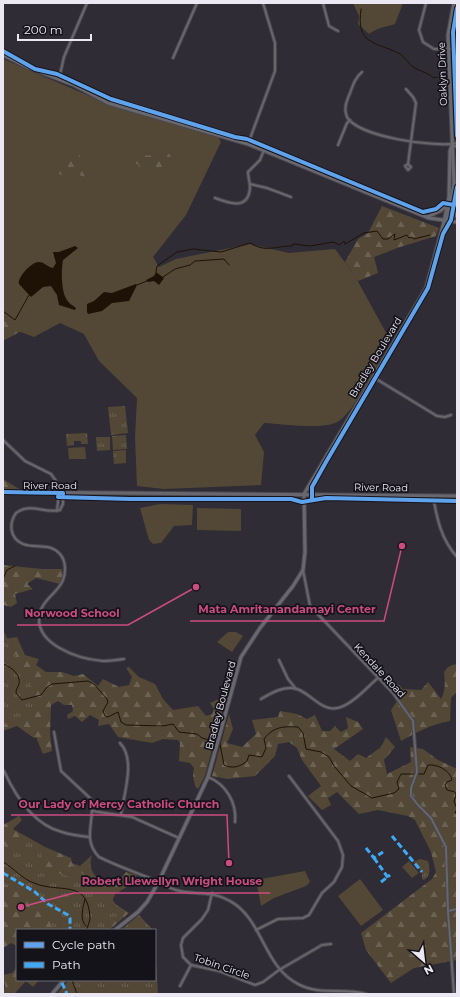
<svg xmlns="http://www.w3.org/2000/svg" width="460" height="997" font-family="Montserrat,sans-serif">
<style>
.green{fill:#534836}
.forest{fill:url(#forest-firs)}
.park{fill:url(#park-tufts)}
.water{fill:#1d1205}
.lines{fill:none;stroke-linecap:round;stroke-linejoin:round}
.stream{stroke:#1d1205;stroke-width:1}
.street-casing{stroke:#4a474f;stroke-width:4}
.secondary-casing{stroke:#4a474f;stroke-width:5}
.primary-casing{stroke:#4a474f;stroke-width:5}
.street{stroke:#67666b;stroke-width:2}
.secondary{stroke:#6a686f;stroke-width:3}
.primary{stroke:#69676e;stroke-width:3}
.quiet{stroke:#3fa9f5;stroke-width:3;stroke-dasharray:6 3;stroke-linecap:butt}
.cycleway-casing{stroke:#15131a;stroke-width:6}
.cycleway{stroke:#60a3ed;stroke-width:4}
.labels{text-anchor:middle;stroke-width:3.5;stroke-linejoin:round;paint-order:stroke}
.street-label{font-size:10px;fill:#ebe8f3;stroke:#15131a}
.leader{fill:none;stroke:#cc4c81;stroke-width:1.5}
.callout-dot{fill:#cc4c81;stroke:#15131a;stroke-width:1.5}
.callout-label{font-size:11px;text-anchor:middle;font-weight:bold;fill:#cc4c81;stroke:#15131a;stroke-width:3.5;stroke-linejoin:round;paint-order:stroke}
</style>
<defs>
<pattern id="forest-firs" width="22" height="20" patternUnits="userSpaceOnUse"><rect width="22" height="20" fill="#534836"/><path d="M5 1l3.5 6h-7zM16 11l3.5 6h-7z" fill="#6c6254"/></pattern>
<pattern id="park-tufts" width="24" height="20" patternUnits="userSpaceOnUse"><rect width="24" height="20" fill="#534836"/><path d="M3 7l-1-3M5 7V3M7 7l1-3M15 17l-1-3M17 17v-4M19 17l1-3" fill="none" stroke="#6c6254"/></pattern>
</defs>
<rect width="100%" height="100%" fill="#2f2c35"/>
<g class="green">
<path d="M353,3H403L395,24C383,28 381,26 369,34L358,24L359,16Z"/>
<path d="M3,59L108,104L218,137L221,142L186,215L153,257L159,267L176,259L250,244L289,253L335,249L355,276L390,340C380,359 354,414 337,422C322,430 282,424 264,423L255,435L264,452L261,485L164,489L137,486L135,438L137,398L99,361L84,334L60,323L34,337L18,331L3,320Z"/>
<path d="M160,504L193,505L192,525L174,526L161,543L153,544L149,540L140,508Z"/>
<path d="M197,508L241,509V531L197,530Z"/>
<path d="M228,632H236L243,636L232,652L217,642Z"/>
<path d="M409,861L419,873L412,878L402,867Z"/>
<path d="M305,871L310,882L306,886L274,898L261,906L256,880Z"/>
<path d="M360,879L383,910L361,926L338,896Z"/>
</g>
<g class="forest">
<path d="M166,151L171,156L169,160L158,170L149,168L134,176L130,175L132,169H138L139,165L134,163L140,155L159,156Z"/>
<path d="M70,152H78L89,174L88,177L67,173L60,175L58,171L59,163Z"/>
<path d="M382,206L439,228L436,236L400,247L374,257L378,273L358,281L345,262L358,239L368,233Z"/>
<path d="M3,314L23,330L3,341Z"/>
<path d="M3,479L21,490L3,491Z"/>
<path d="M3,565L42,569H62L63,576L60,584L36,578L27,584L33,589L15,594L17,603L11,607L3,605Z"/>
<path d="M3,634L5,639L17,637L25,655L39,659L36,665L46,672H62L74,676L83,674L98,686L103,679L119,687L129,685L132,677L126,668L129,667L139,677L155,684L163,699L173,710L198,706L206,716L212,714L214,709L210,703L219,699L225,701L205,776L198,789L195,786L193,775L194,768L190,763L179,761L180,743L178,740L163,739L152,743L118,737L109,724L98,726L99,720L90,715L82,722L75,716L68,719L67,715L73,711L72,705H64L58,701L51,705L50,733L52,751L43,754L36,737L34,738L17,726L3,731Z"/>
<path d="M455,664L457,666V691L451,698L450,721C432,724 417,732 401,741L391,710L399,698L393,690L398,684L403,689L421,690L428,682L441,699C446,690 445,681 444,672L448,667Z"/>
<path d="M280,711L297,714L307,719L315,715L322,731H330L335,726L341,732L348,728L346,717L358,722L363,729L334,749L350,761L358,754L366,758L381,747L386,737L395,747L384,760L387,774L411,762L410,747L423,749L438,760L457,769V960L414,968L391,983L366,950L361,933L432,879L436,872L431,852L415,820L408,816L378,810L359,814L337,792L328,798L331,805L322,810L308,796L321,786L302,760L297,748L289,742L278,744L275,756L255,776L227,779L212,776L229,714L233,729L227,743L242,747L256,734L252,720L278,717Z"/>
<path d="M19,816L22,820L13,829L45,847L71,858L72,863L80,866L92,855C86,874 100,883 117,884L126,872L137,875L127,887L115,894L112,902L129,913L109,930H17V946L11,943L3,948V825Z"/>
<path d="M17,967V980H39L33,987L26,981L14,994H3L5,986L3,975L12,973Z"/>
</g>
<g class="park">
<path d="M125,406L128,433L111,435L108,407Z"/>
<path d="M87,433L88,444H81V441H74V445L67,446L66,434Z"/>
<path d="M126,435L127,449L113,450L112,436Z"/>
<path d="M96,437H110V450L97,451Z"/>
<path d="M85,447L86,459H69L68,448Z"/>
<path d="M126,450V463L114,464L113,451Z"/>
<path d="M3,630L43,709L3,725Z"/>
<path d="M23,837L43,850L36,866L70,877L71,866L77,867L89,882L100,883L112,888L107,892L123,915L104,930H51L52,909L3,884V844L11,850Z"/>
<path d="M420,859L428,861C430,868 431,876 424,880L422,879V872L413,862Z"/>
<path d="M139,915L153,930H121Z"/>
<path d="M155,946L158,994H57L69,980H155Z"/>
</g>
<g class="water">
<path d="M75,246L78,248L63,260C61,270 61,292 67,300C69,304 73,305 76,308L75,310L59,305L57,295L51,286L43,287L31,297L19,284C17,278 31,262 39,262C44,262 48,267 53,268L56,263L53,252H59Z"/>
<path d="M156,272L164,278L159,285L154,281L148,282L146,280L154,276Z"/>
<path d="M136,284L137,285L129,301L112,303L102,311L88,314L87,312V304L94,301L104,292L112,293Z"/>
</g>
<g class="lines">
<g class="stream">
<path d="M361,9C356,44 373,41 398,53C404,55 407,62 412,66C418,71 427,72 434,78L437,77"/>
<path d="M156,272L157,266L177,252L193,249L221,252L250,243C267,253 274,246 292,246L293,244L310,246L333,242L340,245L344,241L345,244L364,233L377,231L383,239H388L395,234L394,240L407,235L409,238L411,237L414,239L430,235"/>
<path d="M163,277L175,269L190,265L195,261L224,259L229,265"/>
<path d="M137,285L147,281"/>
<path d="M3,311L15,320L29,295"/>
<path d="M3,579L7,570L15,566"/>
<path d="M3,664C11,667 21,674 19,684C18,687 16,689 16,693L22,700L41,695L47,687L52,684L88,681L94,684L107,699L108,702L103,711L105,716L108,717L118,712L121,722L126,725L163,726L173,724L179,732L197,734L202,738L216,742"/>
<path d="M220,744L224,765C232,769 240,767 247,761L249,755L262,757L266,748L264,739C273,727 283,726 298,727L303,733L306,749L321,752L329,757L334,766L351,786L372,798L394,793L399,789L397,782L401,774H424L428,765C437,764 450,770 452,780L447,782L445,785L447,790L455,792L456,795L454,801L457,809L455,813L457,814"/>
<path d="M3,862C14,868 22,879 34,883C60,894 88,878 90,918C90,922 87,926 87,930"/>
<path d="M85,899C83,907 79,920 86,926"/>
<path d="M72,980L77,994"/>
</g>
<g class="street-casing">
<g id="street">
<path d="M323,3L329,26L338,31"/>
<path d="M426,3L419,30L423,42L434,49H457"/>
<path d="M173,58L197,3"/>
<path d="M362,72C355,78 353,85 350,93C347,101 343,108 347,117C358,137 436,148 457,143"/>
<path d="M59,79L64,57L87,3"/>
<path d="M406,89L413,97L416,103L408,164L405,166L408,170L411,167L408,164"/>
<path d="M248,144L275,71V43L263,3"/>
<path d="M338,145L347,123L350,120"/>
<path d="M452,145L457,147"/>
<path d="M250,184L267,188L291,197"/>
<path d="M215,198C229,203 248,211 250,188C250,182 248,177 248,172L260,160L264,150"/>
<path d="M373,377L437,416L445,417L451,415"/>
<path d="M3,440L25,461L51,474L56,481L59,493L57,511"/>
<path d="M63,493V504L60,510C44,514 31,502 16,513C9,523 9,538 23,544C36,549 49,542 60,554C66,561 66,572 63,580C58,593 44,598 40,612C32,644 78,659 103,661C110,661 117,660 124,659"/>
<path d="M433,496C437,519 441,539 457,557"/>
<path d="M303,570L310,606L393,693L413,721L417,772L411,788V796L418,805L431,818L446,847L448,911L454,994"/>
<path d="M279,660L288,679L296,689"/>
<path d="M261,699C271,693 285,685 297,689C312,694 323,714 341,707C355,702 367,687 378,678"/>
<path d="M54,732L61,771L91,799C96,821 81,838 99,857C117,866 135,872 152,879C162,884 170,889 180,891C198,895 214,891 230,901C263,919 263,966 298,984C320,996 344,987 366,994"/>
<path d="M120,743C136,759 124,794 121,814"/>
<path d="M4,771C15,795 34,825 62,832C71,835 80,836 89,837"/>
<path d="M208,777C226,784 237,803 235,822"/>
<path d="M92,811L132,817L179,838"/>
<path d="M212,893L208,910L202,919L183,938L181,945L183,957L191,965L219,971L255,985L263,982L279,970L322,945L331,944"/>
<path d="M448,911L457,909"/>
<path d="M256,930L278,919L303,918L309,915L322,893L334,882L342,867L343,855L338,841L289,776"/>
<path d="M180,986L191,965"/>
</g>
</g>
<g class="secondary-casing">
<g id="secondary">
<path d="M3,55L27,67L74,85L108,103L248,144L429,218L457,222"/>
<path d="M450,207L457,217"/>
<path d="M427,217L440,211L447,205"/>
<path d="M444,222L447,219L454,184L448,35L454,3"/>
<path d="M115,930L138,912L147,902L158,883L208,777L241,657L260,628L293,586L303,570L305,552L304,494L426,288L444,222L449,197L450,151L452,145"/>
<path d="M52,994L64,980"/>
</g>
</g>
<g class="primary-casing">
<path id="primary" d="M3,492L457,496"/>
</g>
<use href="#street" class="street"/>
<use href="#secondary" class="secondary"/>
<use href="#primary" class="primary"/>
<g class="quiet">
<path d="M392,836L422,872"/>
<path d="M366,848L374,858L383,852"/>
<path d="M374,858L389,879"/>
<path d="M3,873L35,892L48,904L68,915L70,918V930"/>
<path d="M381,882L390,875"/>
<path d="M62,983L67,994"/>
</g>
<g class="cycleway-casing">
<g id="cycleway">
<path d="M457,8L453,32L457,136"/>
<path d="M3,51L35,69L57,74L111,99L235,137L247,139L423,212L436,209L443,203L454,205"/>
<path d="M3,492L63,493V494"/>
<path d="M59,493L58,497L129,499H291L302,502L326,498L457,501"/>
<path d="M312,500V487L326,462L428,288L443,234L451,220L457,187"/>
</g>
</g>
<use href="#cycleway" class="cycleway"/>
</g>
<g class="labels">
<g class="street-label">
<text transform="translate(442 74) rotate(-92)" y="4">Oaklyn Drive</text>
<text transform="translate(375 357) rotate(-59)" y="4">Bradley Boulevard</text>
<text x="50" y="489">River Road</text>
<text transform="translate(381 487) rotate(1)" y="4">River Road</text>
<text transform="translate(380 670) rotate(47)" y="4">Kendale Road</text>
<text transform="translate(220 705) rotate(-75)" y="4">Bradley Boulevard</text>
<text transform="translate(222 966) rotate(19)" y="4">Tobin Circle</text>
</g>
</g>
<path class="leader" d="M402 546L384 621H190M196 587L128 625H17M229 863L227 815H11M21 907L74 893H270"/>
<g class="callout-dot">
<circle cx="402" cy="546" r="4"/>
<circle cx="196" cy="587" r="4"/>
<circle cx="229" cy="863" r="4"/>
<circle cx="21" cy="907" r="4"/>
</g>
<g class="callout-label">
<text x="287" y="613">Mata Amritanandamayi Center</text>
<text x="72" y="617">Norwood School</text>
<text x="119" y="808">Our Lady of Mercy Catholic Church</text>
<text x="172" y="885">Robert Llewellyn Wright House</text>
</g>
<rect width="460" height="997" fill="none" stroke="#ebe8f3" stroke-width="8"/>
<rect x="16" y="929" width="140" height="52" fill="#15131a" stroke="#6b6871"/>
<rect x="24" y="942" width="20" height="6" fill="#60a3ed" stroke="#6b6871"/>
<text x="52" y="949" font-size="12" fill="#ebe8f3">Cycle path</text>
<rect x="24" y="962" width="20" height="6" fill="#3fa9f5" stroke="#6b6871"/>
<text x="52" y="969" font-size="12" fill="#ebe8f3">Path</text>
<g transform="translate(424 961) rotate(152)" stroke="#15131a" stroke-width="3" paint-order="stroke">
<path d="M0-3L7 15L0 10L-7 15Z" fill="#ebe8f3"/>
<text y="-6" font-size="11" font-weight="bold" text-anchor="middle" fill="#ebe8f3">N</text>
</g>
<path d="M18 34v6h73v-6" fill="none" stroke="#ebe8f3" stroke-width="2"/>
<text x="24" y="34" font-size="12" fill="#ebe8f3" stroke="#15131a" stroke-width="3" paint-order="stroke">200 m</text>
</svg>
